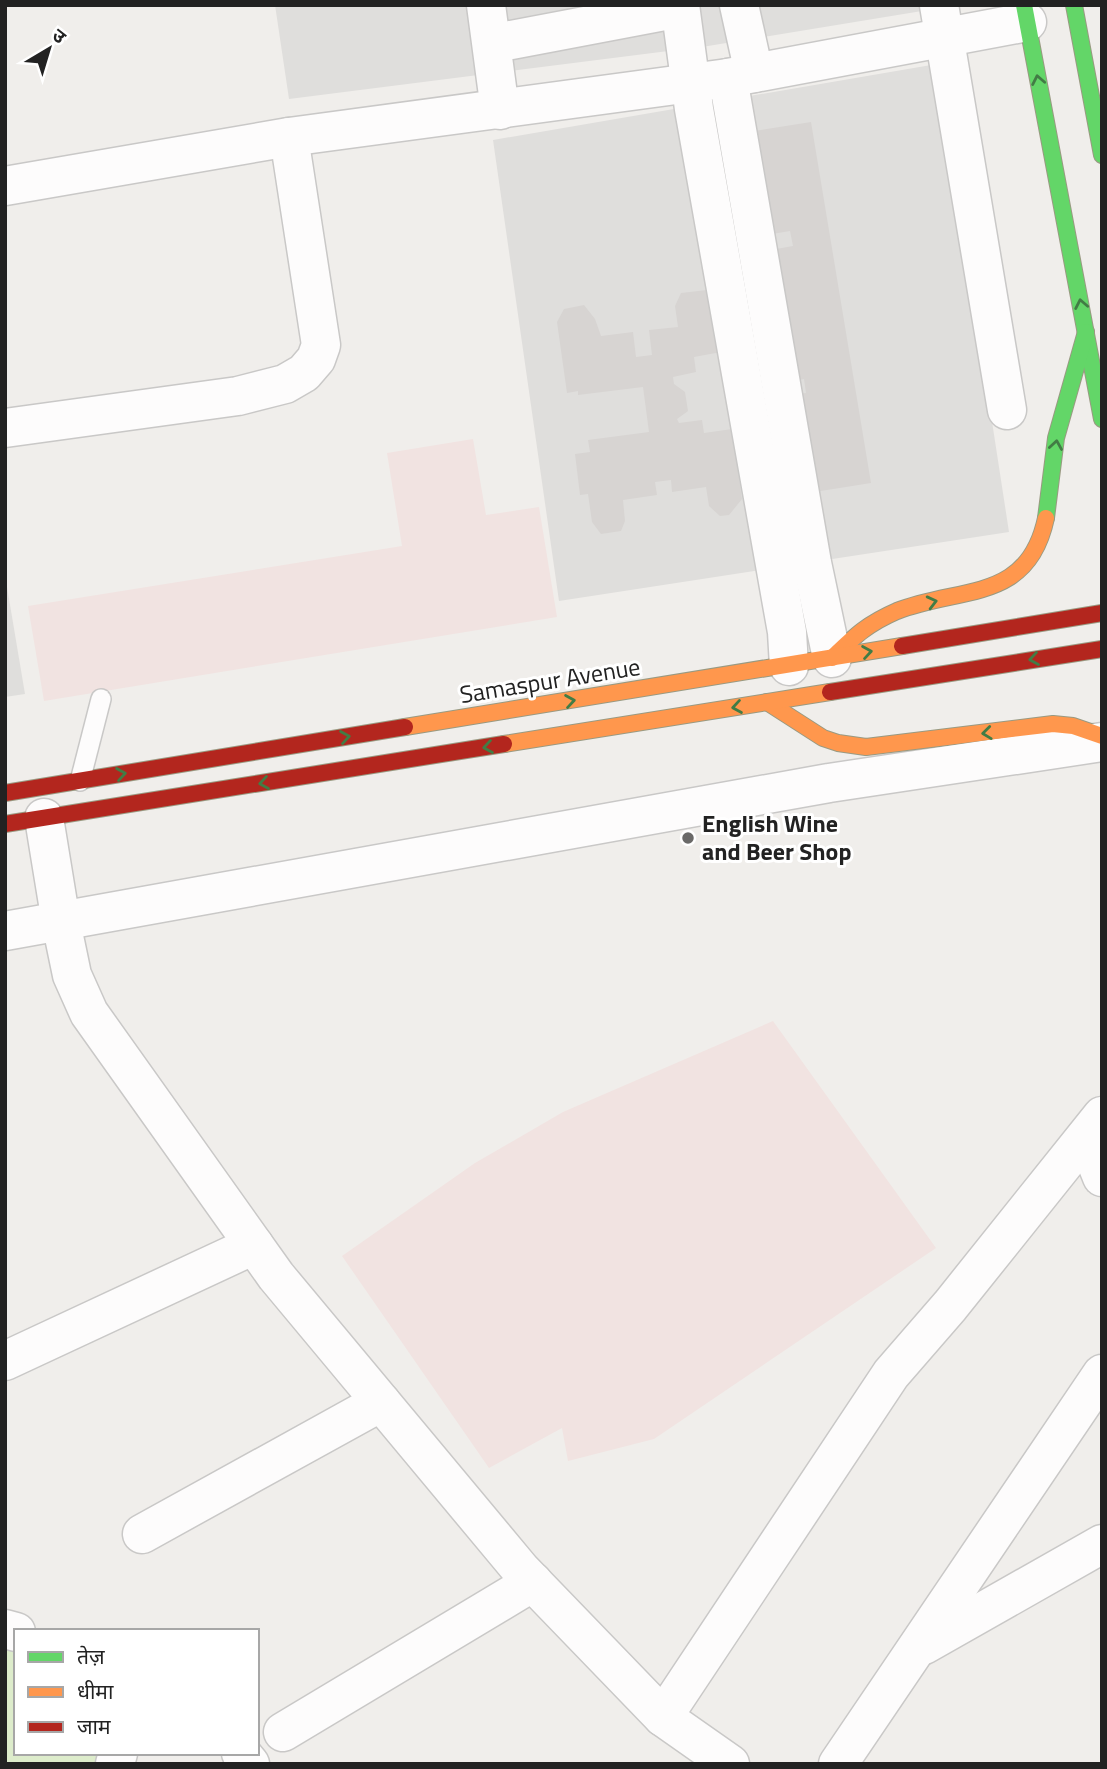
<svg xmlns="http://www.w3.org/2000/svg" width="1107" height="1769" font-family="'Titillium Web','Noto Sans Devanagari',sans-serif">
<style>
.residential{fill:#dfdedc}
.commercial{fill:#f1e3e1}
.grass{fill:#ddeccb}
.building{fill:#d7d4d2}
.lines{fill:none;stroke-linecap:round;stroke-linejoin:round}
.lane-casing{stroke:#c9c8c7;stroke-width:22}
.street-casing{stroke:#c9c8c7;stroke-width:41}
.fast-casing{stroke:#999a82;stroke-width:18}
.slow-casing{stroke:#999a82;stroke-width:18}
.jam-casing{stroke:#999a82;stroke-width:18}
.lane{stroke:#fdfcfc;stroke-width:19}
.street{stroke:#fdfcfc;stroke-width:38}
.fast{stroke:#63d668;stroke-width:16}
.slow{stroke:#ff974d;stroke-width:16}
.jam{stroke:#b3261e;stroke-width:16}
.oneway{stroke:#427c45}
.poi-dot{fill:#6a6968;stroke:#fff;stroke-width:2.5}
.labels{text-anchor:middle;stroke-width:6;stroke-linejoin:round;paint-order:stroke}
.street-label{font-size:24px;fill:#222;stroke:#fff}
.poi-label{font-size:24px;font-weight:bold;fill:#222;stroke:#fff;text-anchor:start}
</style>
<rect width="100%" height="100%" fill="#f0eeeb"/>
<g class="residential">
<path d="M275,5H927L928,10L708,46L289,99Z"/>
<path d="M937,64L1009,532L559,601L493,140Z"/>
<path d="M5,575L25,694L5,697Z"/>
</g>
<g class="commercial">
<path d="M473,439L486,515L539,507L557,617L44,701L28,606L402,546L387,453Z"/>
<path d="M773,1021L936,1248L654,1439L568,1461L562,1428L489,1468L342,1256L475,1163L563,1112Z"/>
</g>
<path class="grass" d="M5,1642L16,1645V1753H101L98,1764H5Z"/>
<g class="building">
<path d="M811,122L871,483L808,493L797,394L806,393L804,379L789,382L771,250L793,246L790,231L772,234L748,132Z"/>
<path d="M707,290L721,352L694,357L696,372L673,377L674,384L685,392L688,411L677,419L679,423L702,420L704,433L732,429L742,499L729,515L720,516L709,506L706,487L672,492L671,480L655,482L657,495L623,500L625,521L621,531L601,534L592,522L588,494L580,495L575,454L590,452L588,440L649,432L643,387L578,395V391L567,393L557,322L564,309L584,305L595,319L601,336L633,332L636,357L652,355L649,330L678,327L675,306L681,293Z"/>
</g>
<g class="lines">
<g class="lane-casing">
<path id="lane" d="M80,781L101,699"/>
</g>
<g class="street-casing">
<g id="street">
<path d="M486,5L500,110"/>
<path d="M680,5L694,109L787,632L789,666"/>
<path d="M739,5L754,73"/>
<path d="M939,5L1007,410"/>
<path d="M511,40L680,8"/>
<path d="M728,78L812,563L832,658"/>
<path d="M5,186L289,137L728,78L1027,22"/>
<path d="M5,428L238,396L285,384L304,373L316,359L321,345L289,137"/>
<path d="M44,818L61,922L72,975L89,1013L276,1276L521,1570L663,1717L730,1764"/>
<path d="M5,931L829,783L1102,742"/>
<path d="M1086,1137L1102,1177"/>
<path d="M5,1361L254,1245"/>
<path d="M142,1534L381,1402"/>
<path d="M5,1629L16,1632"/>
<path d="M924,1645L1102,1544"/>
<path d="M663,1717L891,1374L950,1306L1102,1116"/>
<path d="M283,1732L533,1582"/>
<path d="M241,1753L250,1764"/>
<path d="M115,1764L118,1753"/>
<path d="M838,1764L1102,1374"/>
</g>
</g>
<g class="fast-casing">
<g id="fast">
<path d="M1024,5L1102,419"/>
<path d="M1074,5L1102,155"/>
<path d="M1046,518L1056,438L1086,332"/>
</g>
</g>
<g class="slow-casing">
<g id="slow">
<path d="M832,658C855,636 867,624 897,611C961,586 1028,603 1046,518"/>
<path d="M767,702L823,738L838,743L866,747L1053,724L1073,726L1102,736"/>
<path d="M405,727L902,646"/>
<path d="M504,744L830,692"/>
</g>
</g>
<g class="jam-casing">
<g id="jam">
<path d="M902,646L1102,613"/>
<path d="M830,692L1102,649"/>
<path d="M5,793L405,727"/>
<path d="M5,824L504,744"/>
</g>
</g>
<use href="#lane" class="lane"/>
<use href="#street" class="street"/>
<use href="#fast" class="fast"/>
<use href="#slow" class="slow"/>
<use href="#jam" class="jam"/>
</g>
<defs><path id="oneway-chevron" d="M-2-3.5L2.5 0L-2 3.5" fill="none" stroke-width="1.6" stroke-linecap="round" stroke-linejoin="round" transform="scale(1.75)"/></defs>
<g class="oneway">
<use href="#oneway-chevron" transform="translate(1038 80) rotate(-101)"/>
<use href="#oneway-chevron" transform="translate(1081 304) rotate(-101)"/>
<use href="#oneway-chevron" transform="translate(1056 445) rotate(-81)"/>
<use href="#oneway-chevron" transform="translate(932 602) rotate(-14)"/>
<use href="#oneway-chevron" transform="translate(867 652) rotate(-9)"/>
<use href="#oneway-chevron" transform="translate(1034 659) rotate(171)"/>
<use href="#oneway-chevron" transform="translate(570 701) rotate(-9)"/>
<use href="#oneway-chevron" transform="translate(737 707) rotate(171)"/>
<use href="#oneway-chevron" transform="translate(987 733) rotate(173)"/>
<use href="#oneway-chevron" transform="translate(345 737) rotate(-9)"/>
<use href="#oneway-chevron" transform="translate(488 747) rotate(171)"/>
<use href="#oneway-chevron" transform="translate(121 774) rotate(-9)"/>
<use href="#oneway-chevron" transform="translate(264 783) rotate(171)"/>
</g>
<circle class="poi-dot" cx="688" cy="838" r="7"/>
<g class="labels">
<g class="street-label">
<text transform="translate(550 681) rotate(-9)" y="8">Samaspur Avenue</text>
</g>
<g class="poi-label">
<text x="702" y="832">English Wine<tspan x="702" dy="28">and Beer Shop</tspan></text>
</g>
</g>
<rect width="1107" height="1769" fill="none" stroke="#222222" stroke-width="14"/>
<rect x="14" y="1629" width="245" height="126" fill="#ffffff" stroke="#a7a7a7" stroke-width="2"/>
<rect x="28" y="1652" width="35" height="10" fill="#63d668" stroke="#a7a7a7" stroke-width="2"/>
<text x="77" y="1664" font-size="21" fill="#222222">तेज़</text>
<rect x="28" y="1687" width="35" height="10" fill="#ff974d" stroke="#a7a7a7" stroke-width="2"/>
<text x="77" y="1699" font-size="21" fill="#222222">धीमा</text>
<rect x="28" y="1722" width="35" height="10" fill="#b3261e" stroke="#a7a7a7" stroke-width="2"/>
<text x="77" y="1734" font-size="21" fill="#222222">जाम</text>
<g transform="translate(49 49) rotate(38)" stroke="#ffffff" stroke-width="5" paint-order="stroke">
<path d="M0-5L12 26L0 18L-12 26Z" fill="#222222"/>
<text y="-10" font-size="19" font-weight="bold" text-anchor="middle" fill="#222222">उ</text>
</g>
</svg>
